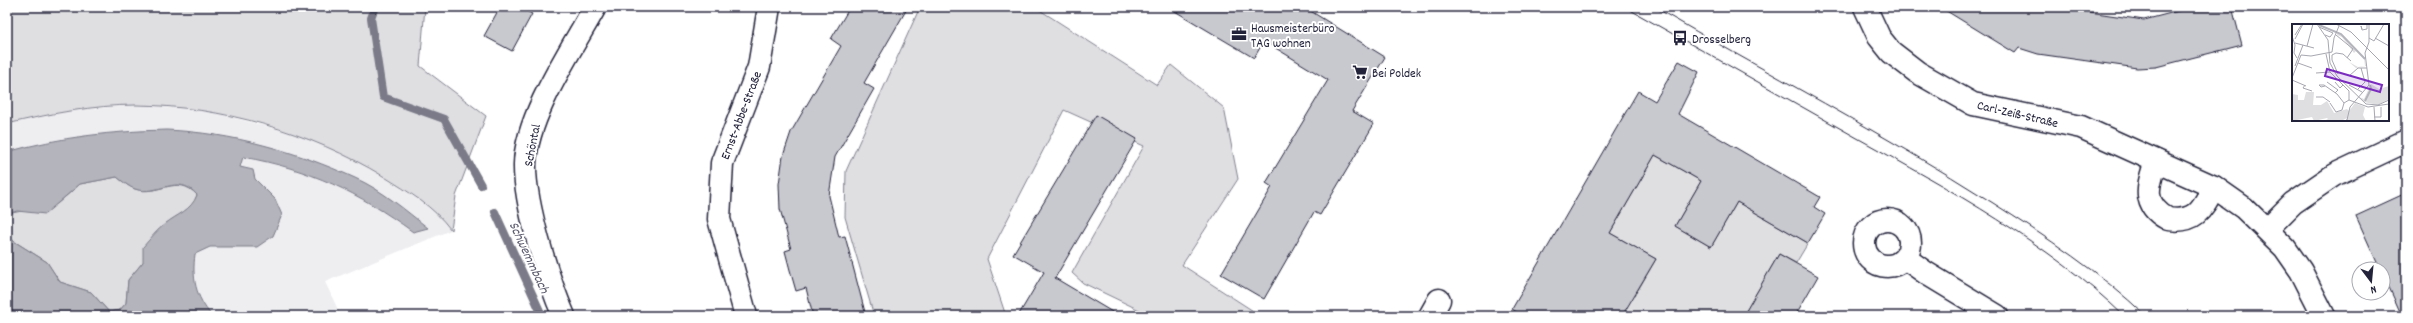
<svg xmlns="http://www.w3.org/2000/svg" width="2413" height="323" font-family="Dekko,sans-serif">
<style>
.built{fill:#eeeef1}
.green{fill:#dfdfe2;stroke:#80808e}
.water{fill:#b4b4bc;stroke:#7a7a88}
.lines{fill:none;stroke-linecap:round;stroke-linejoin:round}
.stream{stroke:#7a7a88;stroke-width:8}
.building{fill:#c8c8cf;stroke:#22223b}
.street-casing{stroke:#22223b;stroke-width:25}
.street{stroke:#fff;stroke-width:22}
.tram{stroke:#22223b;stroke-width:1}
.labels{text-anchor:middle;stroke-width:4;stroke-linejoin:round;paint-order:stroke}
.poi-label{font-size:13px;fill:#22223b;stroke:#fff;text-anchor:start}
.street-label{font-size:13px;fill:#22223b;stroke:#fff}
.water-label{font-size:14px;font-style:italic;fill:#5c5c6f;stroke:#fff}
.inset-river{fill:none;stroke:#b4b4bc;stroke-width:2}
.inset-road{fill:none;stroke:#a7a7b1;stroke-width:1}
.view{fill:#7b2cbf;fill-opacity:0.15;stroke:#7b2cbf;stroke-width:2}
.inset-edge{fill:none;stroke:#22223b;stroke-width:2}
</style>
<rect width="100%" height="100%" fill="#fff"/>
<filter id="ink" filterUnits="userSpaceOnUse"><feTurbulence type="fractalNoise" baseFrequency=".025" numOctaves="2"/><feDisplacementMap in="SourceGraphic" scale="8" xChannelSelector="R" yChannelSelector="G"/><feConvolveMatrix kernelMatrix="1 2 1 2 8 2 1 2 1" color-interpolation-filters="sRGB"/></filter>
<g filter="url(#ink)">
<path class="built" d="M135,105L205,110L299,135L357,160L408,192L438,212L451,230L325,282L341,316H7V124L75,110Z"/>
<g class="green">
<path d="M7,7H425L420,66L486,116L456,196L451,230C432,205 410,193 383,176C310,132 221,106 136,105C93,105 49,114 7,124Z"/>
<path d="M920,7H1035L1157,85L1171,65L1224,108L1238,179L1182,265L1261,316H1152L1083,283L1072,273L1144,146L1064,110L987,259L1006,316H874L845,217L846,171Z"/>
<path d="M1655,155L1701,181L1675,226L1711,247L1737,202L1808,243L1796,263L1779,254L1743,316H1612L1591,263L1638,290L1656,259L1610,233Z"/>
<path d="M117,177C122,181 129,187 135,189C158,197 177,173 197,195L194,203L184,212L165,224L143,262L128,280L126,303L120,310L109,312L91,292L60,282L47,262L12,240L7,225V214L57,204L80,184Z"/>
</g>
<path class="water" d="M167,130C232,133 296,151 355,178C382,190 405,210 428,228L413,232C358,192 310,169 243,157L240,167L253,170L255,179L275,199L282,215L273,236L257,247H210L195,254C192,278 195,296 212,316H7V225L12,240L47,262L60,282L91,292L109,312L120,310L126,303L128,280L143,262V247C150,239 157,230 165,224C177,214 191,211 197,195C178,172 158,197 135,189C129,187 122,181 117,177L80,184L45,214L17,211L7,214V152C60,137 112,131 167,130Z"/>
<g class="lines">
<g class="stream">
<path d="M375,7L371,18L383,97L444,119L481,185"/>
<path d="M495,212L541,313"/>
</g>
</g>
<g class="building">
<path d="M500,7H520L532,14L512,51L484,36Z"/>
<path d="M850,7H908L864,83L874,89L835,157L829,196L839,237L845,236L866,316H813L806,288L796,291L790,270L785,251L791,249L780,209L779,184L783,156L791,132L841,46L831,39Z"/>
<path d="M1168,7H1304L1385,57L1352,111L1374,124L1320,215L1314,212L1264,299L1221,274L1272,187L1266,183L1328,80L1264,41L1254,58Z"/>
<path d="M1940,7H2055L2144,20L2194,7H2232L2242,45L2156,67L2137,68L2038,54L2019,48L2015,53Z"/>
<path d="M1679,61L1699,72L1678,114L1820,197L1814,207L1825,214L1808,243L1737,202L1711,247L1675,226L1701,181L1655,155L1610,233L1656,259L1622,316H1523L1512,309L1638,91L1655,101Z"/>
<path d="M1096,115L1137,139L1055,278L1119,316H1018L1044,272L1013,254Z"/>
<path d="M2406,193V316H2402L2383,274V269H2380L2356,216Z"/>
<path d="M1779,254L1818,276L1795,316H1743Z"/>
</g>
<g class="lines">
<g class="street-casing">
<g id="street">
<path d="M1865,7L1879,37L1891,52L1917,72L1973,104L2081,127L2214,187L2244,208L2285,248L2301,271L2324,316"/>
<path d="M2156,161C2148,185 2141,205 2168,219C2196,223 2202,209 2214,187"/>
<circle cx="1887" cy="243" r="23"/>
<path d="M2267,229L2293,203L2334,175L2406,141"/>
<path d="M1905,258L1926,273L1997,316"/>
<path d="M564,316C548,280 524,202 525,164C526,116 572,49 595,7"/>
<path d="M746,316L719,219L722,163L759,67L769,7"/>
<path d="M1430,316L1439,300"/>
</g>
</g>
<use href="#street" class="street"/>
<g class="tram">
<path d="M1625,7C1703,51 1781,95 1859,139C1949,189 2050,244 2124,316"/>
<path d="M1654,7C1767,73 1883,133 1993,203C2046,237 2101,273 2146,316"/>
</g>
</g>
</g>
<defs>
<g id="office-bare" transform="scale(1.2)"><path d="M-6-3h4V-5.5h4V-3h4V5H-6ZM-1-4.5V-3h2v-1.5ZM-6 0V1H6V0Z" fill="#22223b" stroke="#fff" stroke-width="2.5" paint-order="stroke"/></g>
<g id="bus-bare" transform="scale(1.2)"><path d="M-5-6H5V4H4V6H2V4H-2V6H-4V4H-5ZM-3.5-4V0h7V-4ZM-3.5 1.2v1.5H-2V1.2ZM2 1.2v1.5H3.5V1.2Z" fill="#22223b" stroke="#fff" stroke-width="2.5" paint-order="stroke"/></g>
<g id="supermarket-bare" transform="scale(1.2)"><path d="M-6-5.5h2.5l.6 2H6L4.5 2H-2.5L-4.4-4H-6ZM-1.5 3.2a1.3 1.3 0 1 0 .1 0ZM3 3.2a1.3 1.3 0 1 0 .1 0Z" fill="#22223b" stroke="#fff" stroke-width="2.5" paint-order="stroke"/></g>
</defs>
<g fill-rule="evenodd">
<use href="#office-bare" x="1239" y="34"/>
<use href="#bus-bare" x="1680" y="38"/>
<use href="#supermarket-bare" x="1360" y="72"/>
</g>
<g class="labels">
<g class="poi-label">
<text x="1251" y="32">Hausmeisterbüro<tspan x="1251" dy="15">TAG wohnen</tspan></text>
<text x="1692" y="43">Drosselberg</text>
<text x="1372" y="77">Bei Poldek</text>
</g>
<g class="street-label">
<text transform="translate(2018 113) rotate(13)" y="5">Carl-Zeiß-Straße</text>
<text transform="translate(740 115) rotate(-69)" y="5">Ernst-Abbe-Straße</text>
<text transform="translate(531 145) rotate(-79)" y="5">Schöntal</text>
</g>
<g class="water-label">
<text transform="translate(530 257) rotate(65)" y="5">Schwemmbach</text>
</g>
</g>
<g transform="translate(2292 24)">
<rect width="97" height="97" fill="#fff"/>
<path d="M46,8L73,34L74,42L64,44L57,38L66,43L73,42L72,34L64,27L62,29L50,13L45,11ZM79,60L87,65L97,62V75L86,81L72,78L67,73L72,75ZM14,68H22L21,81H29L35,77L42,89L55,85L57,87L63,79L73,83L71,91L74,97H54L55,94L49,97H32L36,95L35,94L22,97L20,93L0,97V70L6,71V76H12Z" fill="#dfdfe2"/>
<path class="inset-river" d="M27,1L49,10L73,35M73,77L79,65L78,61"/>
<path class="inset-road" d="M25,0L36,16L38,39L45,52L74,80L86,81L97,76M44,0L59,8L97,46M27,3L41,9L38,13L33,11M70,5L69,2L70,6L75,5V0M3,11L10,0M44,11L61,25L55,34M0,12L3,21L2,29L5,34M77,14L82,17L92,0M83,14L97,22M3,15L11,0M3,19L22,24M15,22L21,0M44,29L40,31V36L46,50M44,29L51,30L59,37M34,30L38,48L57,67V76M6,39L20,44M3,42L11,21M24,49L38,48M57,52L66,44H75M0,54L9,31L19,32L40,28L42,14L47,2M0,56L14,62M35,58L46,66L43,69M43,58L48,64L51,61M13,61L11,64L20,67M57,61L70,68M33,62L29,63L27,61H32L45,70L52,79M66,65L73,58L69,44M24,73H31L38,78M38,79L44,88L50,86L52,79L57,76L76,83L97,80M82,83L83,97M82,93H89V83M52,97L55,96L58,83L77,61L73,29L77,18V0"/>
<path class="view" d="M35,45L90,61L88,68L33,52Z"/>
<rect width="97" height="97" class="inset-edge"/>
</g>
<rect width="2413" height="323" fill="none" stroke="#fff" stroke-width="24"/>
<rect x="12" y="12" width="2389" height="299" fill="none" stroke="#22223b" stroke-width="1.5" filter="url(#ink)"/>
<g transform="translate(2371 281) rotate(164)"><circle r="19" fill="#ffffff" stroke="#a7a7b1"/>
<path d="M0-3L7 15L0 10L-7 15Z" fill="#22223b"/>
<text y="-6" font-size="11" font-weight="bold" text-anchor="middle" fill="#22223b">N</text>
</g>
</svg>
